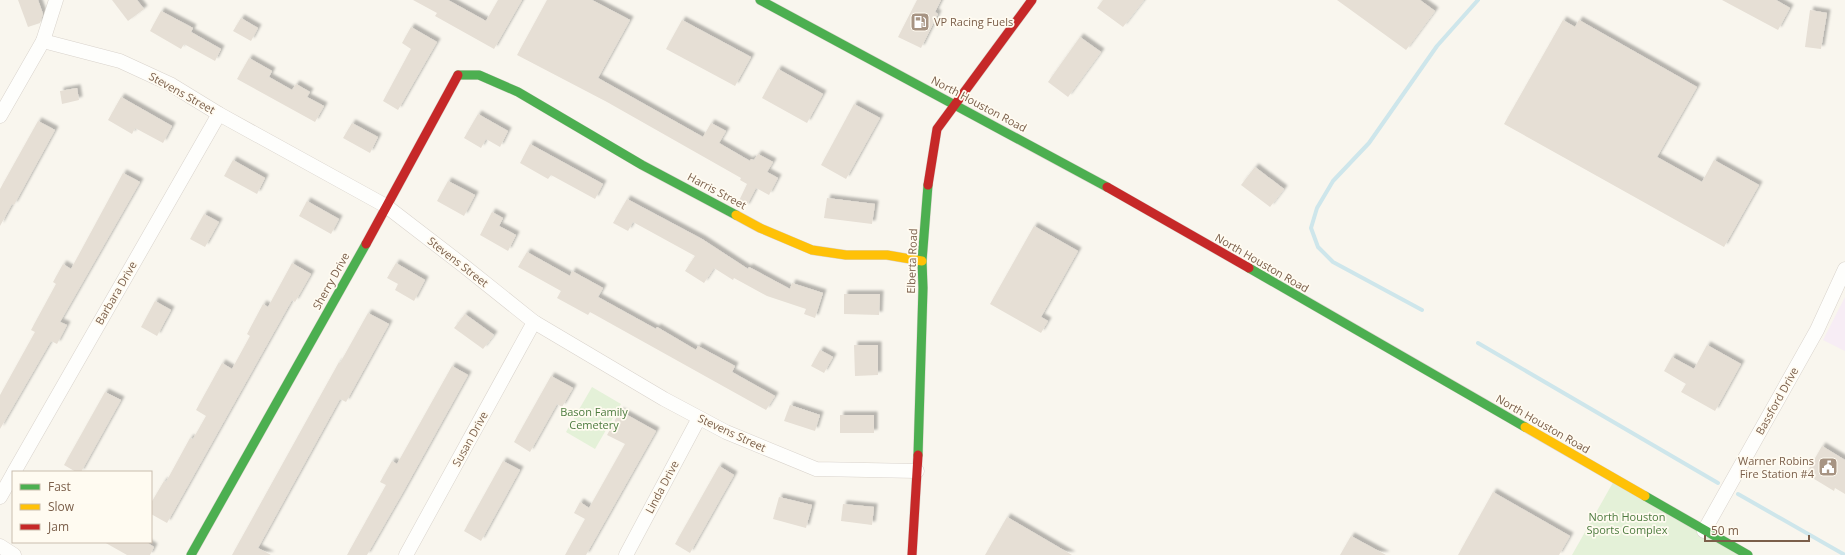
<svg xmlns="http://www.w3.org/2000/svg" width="1845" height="555" font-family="'Open Sans',sans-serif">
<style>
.education{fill:#f7edf5}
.green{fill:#e4f1d8}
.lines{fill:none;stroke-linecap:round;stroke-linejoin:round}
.stream{stroke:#cee6eb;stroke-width:4}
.building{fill:#e6dfd5;filter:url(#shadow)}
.street-casing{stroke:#d9d3cc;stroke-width:15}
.fast-casing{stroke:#dad3cc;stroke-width:10}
.slow-casing{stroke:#dad3cc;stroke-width:10}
.jam-casing{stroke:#dad3cc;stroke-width:10}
.street{stroke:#fefefc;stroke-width:14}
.fast{stroke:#4caf50;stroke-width:9}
.slow{stroke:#ffc107;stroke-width:9}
.jam{stroke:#c62828;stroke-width:9}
.labels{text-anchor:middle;stroke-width:3.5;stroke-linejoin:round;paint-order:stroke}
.poi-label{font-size:11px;fill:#7b5f4a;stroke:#fffbf1;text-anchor:start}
.street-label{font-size:11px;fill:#7b5f4a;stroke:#fffbf1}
.park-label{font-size:11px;fill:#4c7b3e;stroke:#fffbf1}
</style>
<defs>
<filter id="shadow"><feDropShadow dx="3.5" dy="-3.5" stdDeviation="1" flood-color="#0004"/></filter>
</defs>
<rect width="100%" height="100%" fill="#f9f6ee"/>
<path class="education" d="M1845,297V351L1823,340Z"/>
<g class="green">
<path d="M592,387L621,404L595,449L566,432Z"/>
<path d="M1615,479L1748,555H1572Z"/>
</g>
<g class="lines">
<g class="stream">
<path d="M1422,310L1333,262L1318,247L1311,228L1317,208L1333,181L1369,143L1437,46L1478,0"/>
<path d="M1478,343L1718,483"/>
<path d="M1738,494L1845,555"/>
</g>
</g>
<g class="building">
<path d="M18,0H38L43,14L40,23L28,27Z"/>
<path d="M112,0H137L144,9L128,21Z"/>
<path d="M413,0H448L486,21L498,0H522L494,49L435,16L437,13Z"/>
<path d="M547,0H592L630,20L598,78L703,137L711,123L726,131L719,143L750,161L751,159L754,160L758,154L773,162L767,172L778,178L769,195L756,188L746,207L738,203L747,184L740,180L741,178L607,102L517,55Z"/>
<path d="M917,0H941L935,12L938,14L921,48L898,37Z"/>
<path d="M1103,0H1144L1123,27L1097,8Z"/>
<path d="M1337,0H1420L1435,11L1406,50Z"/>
<path d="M1722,0H1776L1790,8L1778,30Z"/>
<path d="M1810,10L1827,13L1821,49L1805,47Z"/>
<path d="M161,11L193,28L191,32L221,49L215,61L184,44L181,49L150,31Z"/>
<path d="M241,18L258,28L251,41L233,31Z"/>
<path d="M682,20L751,57L735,86L666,49Z"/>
<path d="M1563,20L1575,27L1579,20L1697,87L1657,157L1702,182L1714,160L1759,185L1724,247L1504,124Z"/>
<path d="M411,27L437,42L398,110L383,101L411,49L402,43Z"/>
<path d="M1080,37L1101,52L1068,97L1048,82Z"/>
<path d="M249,58L272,71L269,77L292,90L296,84L310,92L307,97L324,106L315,122L237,79Z"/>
<path d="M778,69L823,94L807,123L762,98Z"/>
<path d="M77,88L79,100L62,104L60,91Z"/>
<path d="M121,97L172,126L163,143L135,128L132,134L108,120Z"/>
<path d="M854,104L880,118L846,179L821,165Z"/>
<path d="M478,114L508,131L500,147L486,139L481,148L464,138Z"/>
<path d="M38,121L55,130L14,205L12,204L0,226V189Z"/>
<path d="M352,123L378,137L370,153L343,138Z"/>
<path d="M530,144L603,184L595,199L551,175L548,179L520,163Z"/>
<path d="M233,160L265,178L257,194L224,176Z"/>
<path d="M1255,167L1284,189L1270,207L1241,185Z"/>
<path d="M123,173L140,182L60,322L67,325L57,344L51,341L0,429V395L35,332L31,330L56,284L53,282L63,264L71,269Z"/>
<path d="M448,181L475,195L464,216L437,201Z"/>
<path d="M827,198L875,204L872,224L824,218Z"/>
<path d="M627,199L702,239L748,269L749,267L790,289L792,283L823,293L815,318L804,314L806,309L767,296L734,278L733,280L714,268L704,283L685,271L695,256L633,222L628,231L613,223Z"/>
<path d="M307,201L339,219L331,234L299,216Z"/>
<path d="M492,212L503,218L499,226L516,235L508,251L480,235Z"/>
<path d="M204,214L219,222L205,247L190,239Z"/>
<path d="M1034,226L1078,251L1041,317L1048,321L1041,333L990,304Z"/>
<path d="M527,252L570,276L572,271L603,288L598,297L656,329L657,327L696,350L698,346L735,366L732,372L775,396L766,410L590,312L588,315L557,298L561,291L518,267Z"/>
<path d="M292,263L311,274L295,302L292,300L167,523L151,514V503L164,481L166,482L190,438L193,439L206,416L196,410L222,363L232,369L250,336L247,334L263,304L268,307Z"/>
<path d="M396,263L425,280L414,301L395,290L398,284L387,278Z"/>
<path d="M844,294H880L879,315L844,314Z"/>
<path d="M155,301L171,310L157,336L141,327Z"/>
<path d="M368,313L389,324L346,402L340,399L258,548L271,555H232L339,362L340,363Z"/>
<path d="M465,314L494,335L483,349L454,328Z"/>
<path d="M854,345H878V375L855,376Z"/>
<path d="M1707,345L1741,364L1715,411L1681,392L1686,384L1664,371L1672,357L1694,369Z"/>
<path d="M820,350L833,357L824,373L811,366Z"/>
<path d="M452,366L468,375L402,494L367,555H347L386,485L380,482L392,461L397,464Z"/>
<path d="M551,376L573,388L562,407L557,404L530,452L514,442Z"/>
<path d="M105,392L121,400L81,472H76L64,465Z"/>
<path d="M790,405L820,415L815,431L784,421Z"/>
<path d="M620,411L656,431L586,555H565L585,519L574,513L580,502L589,508L625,444L607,435Z"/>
<rect x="840" y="415" width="34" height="18"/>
<path d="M1822,446L1845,460V494L1835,488L1834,491L1806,474Z"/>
<path d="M503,461L520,470L481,541L464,531Z"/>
<path d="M719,466L734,475L690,553L675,544Z"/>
<path d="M1493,492L1570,536L1559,555H1458Z"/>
<path d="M779,497L812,505L806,528L773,519Z"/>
<path d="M843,504L874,507L872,525L841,521Z"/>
<path d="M1007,517L1072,555H985Z"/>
<path d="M1351,536L1386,555H1340Z"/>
<path d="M104,542H146L154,547L150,555H127Z"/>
</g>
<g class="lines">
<g class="street-casing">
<g id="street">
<path d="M43,41L120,61L170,84L219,114L386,206L464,266L534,322L664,399L726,432L816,469L917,471"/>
<path d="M0,116L43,41L56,0"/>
<path d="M14,472L219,114"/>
<path d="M0,497L13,474"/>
<path d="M1704,531L1817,330L1845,269"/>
<path d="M0,546L14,555"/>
<path d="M406,555L534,322"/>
<path d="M626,555L699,418"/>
</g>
</g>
<g class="fast-casing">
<g id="fast">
<path d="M760,0L1107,187"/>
<path d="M458,75H479L518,92L642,165L736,215"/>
<path d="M1249,268L1525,427"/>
<path d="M918,455L923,288L922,261L928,185"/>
<path d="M1645,496L1748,555"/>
<path d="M191,555L366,244"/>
</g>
</g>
<g class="slow-casing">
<g id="slow">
<path d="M736,215L760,228L812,250L846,255H887L922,261"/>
<path d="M1525,427L1645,496"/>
</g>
</g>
<g class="jam-casing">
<g id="jam">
<path d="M928,185L937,129L1032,0"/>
<path d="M1107,187L1249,268"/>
<path d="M366,244L458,75"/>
<path d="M912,555L918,455"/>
</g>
</g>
<use href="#street" class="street"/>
<use href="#fast" class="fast"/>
<use href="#slow" class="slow"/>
<use href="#jam" class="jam"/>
</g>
<defs>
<g id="fuel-square" transform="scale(1)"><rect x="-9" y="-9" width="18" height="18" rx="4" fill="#a79483" stroke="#fffbf1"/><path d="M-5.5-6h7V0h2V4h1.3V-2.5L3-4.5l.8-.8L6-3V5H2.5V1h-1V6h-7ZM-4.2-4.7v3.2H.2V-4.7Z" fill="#fff"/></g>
<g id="civic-square" transform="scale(1)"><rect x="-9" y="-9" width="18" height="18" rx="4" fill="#a79483" stroke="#fffbf1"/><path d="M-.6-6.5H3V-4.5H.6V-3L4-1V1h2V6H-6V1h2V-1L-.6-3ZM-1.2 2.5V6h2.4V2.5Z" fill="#fff"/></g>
</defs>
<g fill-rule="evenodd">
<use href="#fuel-square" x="920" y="22"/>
<use href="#civic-square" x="1828" y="467"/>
</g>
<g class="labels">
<g class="poi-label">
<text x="934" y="26">VP Racing Fuels</text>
<text x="1814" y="465" text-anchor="end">Warner Robins<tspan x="1814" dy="13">Fire Station #4</tspan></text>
</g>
<g class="street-label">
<text transform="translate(182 93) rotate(29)" y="4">Stevens Street</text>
<text transform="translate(979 104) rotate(28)" y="4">North Houston Road</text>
<text transform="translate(717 191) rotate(28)" y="4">Harris Street</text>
<text transform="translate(912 261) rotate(-88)" y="4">Elberta Road</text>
<text transform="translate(458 262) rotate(38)" y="4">Stevens Street</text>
<text transform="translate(1262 263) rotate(30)" y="4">North Houston Road</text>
<text transform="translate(331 281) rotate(-61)" y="4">Sherry Drive</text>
<text transform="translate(116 293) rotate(-60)" y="4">Barbara Drive</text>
<text transform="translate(1777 401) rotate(-61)" y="4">Bassford Drive</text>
<text transform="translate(1543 424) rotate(30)" y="4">North Houston Road</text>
<text transform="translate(732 433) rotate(25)" y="4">Stevens Street</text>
<text transform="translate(470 439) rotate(-61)" y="4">Susan Drive</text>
<text transform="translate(662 487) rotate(-62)" y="4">Linda Drive</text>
</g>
<g class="park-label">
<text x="594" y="416">Bason Family<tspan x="594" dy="13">Cemetery</tspan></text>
<text x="1627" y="521">North Houston<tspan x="1627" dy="13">Sports Complex</tspan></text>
</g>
</g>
<rect x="12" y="471" width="140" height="72" fill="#fffbf1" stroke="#cabdae"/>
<rect x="20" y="484" width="20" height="6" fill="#4caf50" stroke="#cabdae"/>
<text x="48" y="491" font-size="12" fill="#7b5f4a">Fast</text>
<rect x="20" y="504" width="20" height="6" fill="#ffc107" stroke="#cabdae"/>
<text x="48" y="511" font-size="12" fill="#7b5f4a">Slow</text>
<rect x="20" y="524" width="20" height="6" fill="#c62828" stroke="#cabdae"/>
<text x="48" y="531" font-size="12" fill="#7b5f4a">Jam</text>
<path d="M1705 535v6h104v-6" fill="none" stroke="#7b5f4a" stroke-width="2"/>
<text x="1711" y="535" font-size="12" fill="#7b5f4a" stroke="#fffbf1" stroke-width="3" paint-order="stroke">50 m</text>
</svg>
